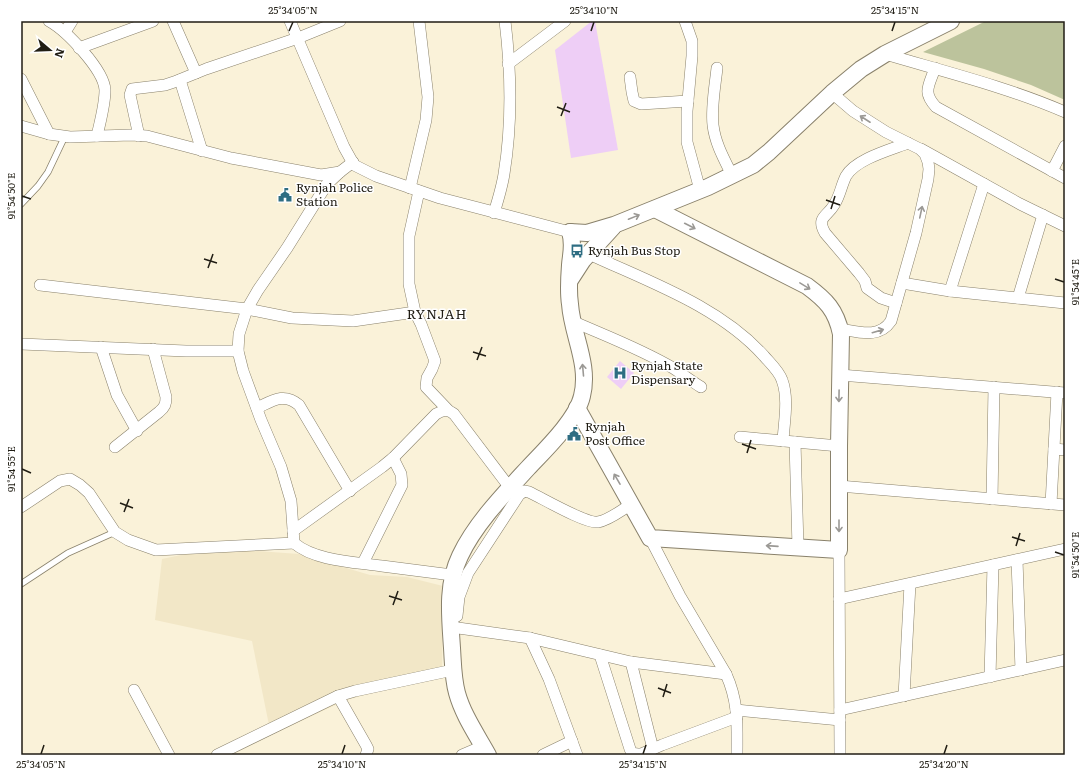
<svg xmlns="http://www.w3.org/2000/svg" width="1086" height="776" font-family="Literata,serif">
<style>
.built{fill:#f2e7c7}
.green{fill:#bcc39c}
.building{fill:#eecef6}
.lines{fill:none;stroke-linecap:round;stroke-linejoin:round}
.lane-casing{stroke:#89816b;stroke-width:7}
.street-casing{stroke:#89816b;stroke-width:12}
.secondary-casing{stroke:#89816b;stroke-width:18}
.lane{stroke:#fff;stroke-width:5.5}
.street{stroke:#fff;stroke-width:11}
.secondary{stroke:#fff;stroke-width:16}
.oneway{stroke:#9b9995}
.ticks{fill:none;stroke:#201d14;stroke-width:1.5}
.labels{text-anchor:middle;stroke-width:3;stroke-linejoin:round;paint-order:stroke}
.poi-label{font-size:12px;fill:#201d14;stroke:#fff;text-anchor:start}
.neighbourhood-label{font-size:13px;letter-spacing:1px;fill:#201d14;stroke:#fff}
.neatline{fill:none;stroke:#201d14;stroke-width:1.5}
.ticks-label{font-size:10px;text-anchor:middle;fill:#201d14}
</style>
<rect width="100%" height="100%" fill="#faf2d9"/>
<path class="built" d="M214,548L299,554L370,575L407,577L443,586L442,675L346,700L271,735L252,641L155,620L162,559Z"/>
<path class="green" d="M986,21H1065V100L1031,85L984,69L923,52Z"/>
<g class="building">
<path d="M592,21H595L618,150L571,158L555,50Z"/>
<path d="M620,361L634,373L621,389L607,377Z"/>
</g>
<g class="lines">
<g class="lane-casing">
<g id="lane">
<path d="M21,204L38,186L48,172L65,136"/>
<path d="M21,584L68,553L115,532"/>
</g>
</g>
<g class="street-casing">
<g id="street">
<path d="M49,21C67,31 104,70 105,90C105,105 100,122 97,136"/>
<path d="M173,21L196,73"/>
<path d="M290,21L344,147L354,165L376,176L440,198L570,232"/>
<path d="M685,21L692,41V56L687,111V142L700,190"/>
<path d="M65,32L72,21"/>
<path d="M79,48L153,21"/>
<path d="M885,54C946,72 1007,87 1065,112"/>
<path d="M508,64L565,21"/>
<path d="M717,68C715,87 711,107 713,125C715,143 724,159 732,175"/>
<path d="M935,68C929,86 922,92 936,107L1065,178"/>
<path d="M630,77L632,92L634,101L641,104L688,101"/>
<path d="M21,79L49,134"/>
<path d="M180,80L202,151"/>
<path d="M832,93L853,111L886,132L920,149L925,154L928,162L929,169L928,179L916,233L891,321C879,339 859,332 840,329"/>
<path d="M21,126L49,134L70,137L131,135L147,136L231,158L321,175L340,172L353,162"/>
<path d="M139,136L130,95L132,89L165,85L174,82L206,69L298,38L340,21"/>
<path d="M921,149L1020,204L1065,226"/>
<path d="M1052,171L1065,146"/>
<path d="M340,172L327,184L287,248L258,290L247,309L239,334L238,351L243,371L261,420L281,467L291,501L294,543C315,561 355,562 382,566C406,569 429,572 452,575"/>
<path d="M410,188L426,120L428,97L419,21"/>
<path d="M419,191L409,236V284L415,312L421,324L435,361L432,369L427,378L426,387L448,410"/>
<path d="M494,213C498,200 502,187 504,174C512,125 511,70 505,21"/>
<path d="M589,254C649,282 719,306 764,356C770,363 779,371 782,380C789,399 784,422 783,441"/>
<path d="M902,283L950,291L1065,303"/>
<path d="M40,285L247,309L292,318L353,321L415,312"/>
<path d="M950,291L984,184"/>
<path d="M1018,298L1043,215"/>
<path d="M896,303L881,298L867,288L865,281L859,273L825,233C816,217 827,217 834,205C840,196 841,186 846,176C856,159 890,150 908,143"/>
<path d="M572,321C606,336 641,349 673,368C682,374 691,381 701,387"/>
<path d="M21,344L186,351H238"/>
<path d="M101,347L117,395L137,431"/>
<path d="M840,375L1065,393"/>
<path d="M257,408C272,401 284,392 299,405L350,491"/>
<path d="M740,437L839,446"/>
<path d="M795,442L798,547"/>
<path d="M115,447L159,412C165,407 166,404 166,397L153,349"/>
<path d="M1054,449L1065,450"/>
<path d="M839,486L1065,505"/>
<path d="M992,499L994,387"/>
<path d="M1051,504L1057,392"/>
<path d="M21,507L60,481L70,479L80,485L89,493L115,532L128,540L156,550L294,543"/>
<path d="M293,531L382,467L393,458L436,414C443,410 447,409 454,414L510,488"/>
<path d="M650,538L680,596L726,674C739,703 737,725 737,755"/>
<path d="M839,550L840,755"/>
<path d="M1017,560L1021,670"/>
<path d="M363,563L402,485L401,474L393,458"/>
<path d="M839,599L1065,549"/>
<path d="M457,616L459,597L468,573L519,495L524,491L529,492C542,498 586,524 598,522C610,520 621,510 632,504"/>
<path d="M451,627L530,638L631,662L726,674"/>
<path d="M530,638L549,679L577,755"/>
<path d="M600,655L630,749L632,753L637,754H641L662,745L737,717"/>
<path d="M631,662L653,749"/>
<path d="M990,677L993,565"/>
<path d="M134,690L169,755"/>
<path d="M338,696L366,745L368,749L366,755"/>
<path d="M904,696L910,584"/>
<path d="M736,710L840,720"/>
<path d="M840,710L1065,660"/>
<path d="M217,755L338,696L355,691L453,670"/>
<path d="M462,755L483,746"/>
<path d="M543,755L572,741"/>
</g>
</g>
<g class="secondary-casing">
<g id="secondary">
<path d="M570,232L587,233L614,225L708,187L753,165L769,152L832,93L861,69L885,54L951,21"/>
<path d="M570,280L583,260L613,227"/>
<path d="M577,408L650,538L839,550V446L841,334C836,310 826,300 807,286L655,209"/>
<path d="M488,755C477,735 463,715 457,693C453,679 453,663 452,648C450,617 446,585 460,556C475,524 504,494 528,468C545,450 577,419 582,396C590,364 572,335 570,304C568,291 569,278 570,265C571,253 574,244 570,232"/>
</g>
</g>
<use href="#lane" class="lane"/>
<use href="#street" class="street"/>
<use href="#secondary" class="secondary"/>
</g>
<defs><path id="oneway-shaft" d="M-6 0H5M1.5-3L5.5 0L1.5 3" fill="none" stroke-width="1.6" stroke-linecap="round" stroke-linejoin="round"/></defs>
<g class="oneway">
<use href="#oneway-shaft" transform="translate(865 119) rotate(-147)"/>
<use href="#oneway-shaft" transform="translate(921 212) rotate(-78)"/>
<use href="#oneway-shaft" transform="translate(634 217) rotate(-22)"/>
<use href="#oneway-shaft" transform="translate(690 226) rotate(27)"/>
<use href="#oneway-shaft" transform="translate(805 286) rotate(31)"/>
<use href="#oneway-shaft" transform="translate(878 331) rotate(-16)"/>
<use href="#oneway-shaft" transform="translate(583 370) rotate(-95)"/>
<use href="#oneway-shaft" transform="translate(839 396) rotate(91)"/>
<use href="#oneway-shaft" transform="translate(617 479) rotate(-120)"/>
<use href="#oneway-shaft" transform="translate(839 526) rotate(90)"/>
<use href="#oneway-shaft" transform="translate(772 546) rotate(-176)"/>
</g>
<path class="ticks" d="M289,31L293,22M591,31L594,22M892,31L895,22M557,107L570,112M561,116L566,103M22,196L31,199M826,200L840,205M831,209L835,196M204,259L217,263M208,268L213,254M1055,279L1064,282M473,352L486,356M477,360L482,347M742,444L756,449M747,453L751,440M22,469L31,473M120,503L133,508M124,512L129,499M1012,537L1025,541M1016,546L1020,533M1055,552L1064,555M389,596L402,600M393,605L398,591M658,688L671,693M663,697L667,684M41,754L44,745M342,754L345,745M643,754L646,745M944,754L947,745"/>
<defs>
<g id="civic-bare" transform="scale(1.08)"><path d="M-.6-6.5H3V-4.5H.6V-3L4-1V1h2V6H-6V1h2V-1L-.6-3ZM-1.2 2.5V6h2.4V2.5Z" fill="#2e6d82" stroke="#fff" stroke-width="2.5" paint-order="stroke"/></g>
<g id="bus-bare" transform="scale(1.08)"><path d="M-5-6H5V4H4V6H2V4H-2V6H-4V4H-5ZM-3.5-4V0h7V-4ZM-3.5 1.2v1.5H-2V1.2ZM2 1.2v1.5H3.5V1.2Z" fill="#2e6d82" stroke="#fff" stroke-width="2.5" paint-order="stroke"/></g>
<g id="hospital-bare" transform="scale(1.08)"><path d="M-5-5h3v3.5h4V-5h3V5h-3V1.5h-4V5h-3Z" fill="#2e6d82" stroke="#fff" stroke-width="2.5" paint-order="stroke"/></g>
</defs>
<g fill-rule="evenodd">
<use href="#civic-bare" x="285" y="195"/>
<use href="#bus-bare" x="577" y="251"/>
<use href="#hospital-bare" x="620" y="373"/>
<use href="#civic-bare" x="574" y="434"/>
</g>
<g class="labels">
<g class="poi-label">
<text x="296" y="192">Rynjah Police<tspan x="296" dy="14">Station</tspan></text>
<text x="588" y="255">Rynjah Bus Stop</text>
<text x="631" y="370">Rynjah State<tspan x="631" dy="14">Dispensary</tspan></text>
<text x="585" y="431">Rynjah<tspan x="585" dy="14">Post Office</tspan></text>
</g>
<g class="neighbourhood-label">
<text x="437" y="319">RYNJAH</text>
</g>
</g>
<rect width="1086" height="776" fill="none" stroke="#ffffff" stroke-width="44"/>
<g transform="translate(50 50) rotate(109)" stroke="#ffffff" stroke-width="3" paint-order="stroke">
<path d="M0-3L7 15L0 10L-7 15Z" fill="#201d14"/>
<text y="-6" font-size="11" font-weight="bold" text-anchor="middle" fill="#201d14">N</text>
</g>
<rect x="22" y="22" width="1042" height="732" class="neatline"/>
<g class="ticks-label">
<text x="293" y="14">25°34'05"N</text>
<text x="594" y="14">25°34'10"N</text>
<text x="895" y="14">25°34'15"N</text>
<text transform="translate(11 196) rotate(-90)" y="4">91°54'50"E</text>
<text transform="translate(1075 282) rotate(-90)" y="4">91°54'45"E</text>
<text transform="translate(11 469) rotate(-90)" y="4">91°54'55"E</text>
<text transform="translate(1075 555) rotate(-90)" y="4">91°54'50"E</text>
<text x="41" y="768">25°34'05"N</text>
<text x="342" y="768">25°34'10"N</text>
<text x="643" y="768">25°34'15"N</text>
<text x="944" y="768">25°34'20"N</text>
</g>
</svg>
